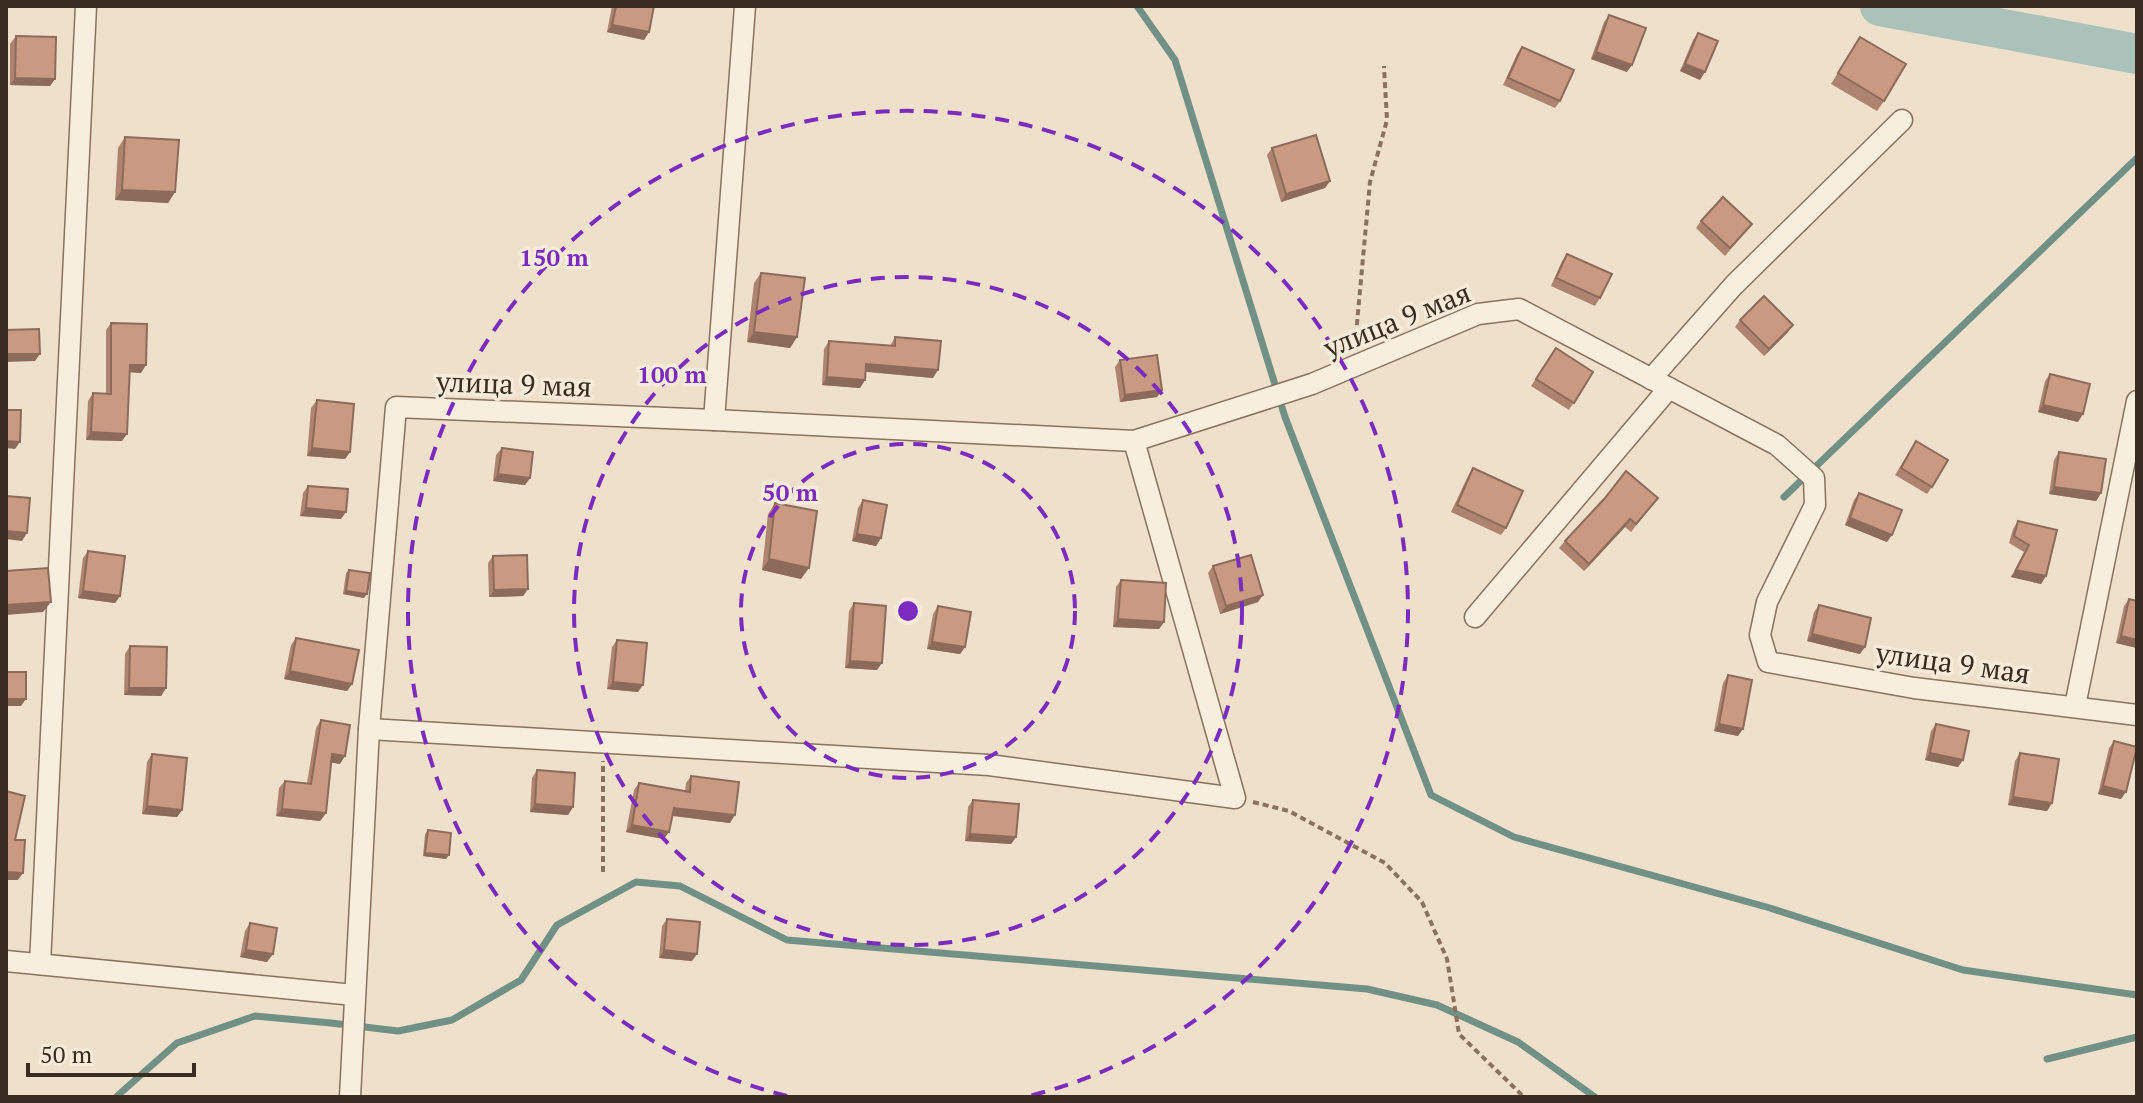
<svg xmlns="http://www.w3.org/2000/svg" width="2143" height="1103" font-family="'PT Serif',serif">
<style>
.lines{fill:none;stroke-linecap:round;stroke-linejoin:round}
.stream{stroke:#719186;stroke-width:7}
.river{stroke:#aac2b9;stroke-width:40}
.street-casing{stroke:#8a725f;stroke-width:23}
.path{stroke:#8a725f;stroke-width:4;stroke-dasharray:6 4;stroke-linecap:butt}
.street{stroke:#f8eede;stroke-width:20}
.wall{fill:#ae8470}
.shaded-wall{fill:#8d6b5b}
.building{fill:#ca9982;stroke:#8d6b5b;stroke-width:2}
.ring{fill:none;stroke:#7b2cbf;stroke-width:4;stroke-dasharray:14 10}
.labels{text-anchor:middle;stroke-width:7;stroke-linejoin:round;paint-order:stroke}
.street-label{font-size:28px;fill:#3b2c22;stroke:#f5ebda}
.centre{fill:#7b2cbf;stroke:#f5ebda;stroke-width:4}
.ring-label{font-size:24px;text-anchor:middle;font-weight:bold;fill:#7b2cbf;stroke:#f5ebda;stroke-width:7;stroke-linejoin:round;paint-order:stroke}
</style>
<rect width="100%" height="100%" fill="#eee0ca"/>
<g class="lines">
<g class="stream">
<path d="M1137,6L1175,60L1285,417L1431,795L1514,837L1770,908L1963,970L2137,995"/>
<path d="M1784,497L2137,158"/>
<path d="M2047,1059L2137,1037"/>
<path d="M116,1097L177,1043L255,1016L331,1023L398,1031L452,1020L521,980L557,925L636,882L680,886L787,940L1367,989L1437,1005L1518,1042L1595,1097"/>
</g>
<path class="river" d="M1880,6L2137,54"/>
<g class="street-casing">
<g id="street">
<path d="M1651,379L1734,285L1902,120"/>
<path d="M714,420L745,6"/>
<path d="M1475,617L1669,388"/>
<path d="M2075,706L2137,401"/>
<path d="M369,729L989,765L1235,798L1134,441"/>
<path d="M6,961L354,995"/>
<path d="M40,964L86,6"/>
<path d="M350,1097L369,729L396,407L714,420L1134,441L1312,384L1478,314L1519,309L1777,445L1814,478L1815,505L1767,602L1760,635L1768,662L1914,688L2137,715"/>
</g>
</g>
<g class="path">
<path d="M1355,345L1370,182L1387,120L1384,66"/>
<path d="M1253,802L1289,811L1385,863L1422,902L1447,959L1459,1034L1524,1097"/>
<path d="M603,872V761"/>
</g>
<use href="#street" class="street"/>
</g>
<g class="wall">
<path d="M612,6H654L649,32L644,40L607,32Z"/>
<path d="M1609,15L1627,72L1591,59L1604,22Z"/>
<path d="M1698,33L1700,80L1680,71L1693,40Z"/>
<path d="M16,36L55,79L50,86L10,85V44Z"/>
<path d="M1860,37L1884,101L1877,111L1831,84Z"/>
<path d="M1522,47L1560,101L1555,108L1503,85L1517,54Z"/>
<path d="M125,137L175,192L168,203L115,200L118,148Z"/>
<path d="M1272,148L1330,181L1325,188L1281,202L1267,155Z"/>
<path d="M1701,221L1752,224L1725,256L1696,228Z"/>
<path d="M1567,254L1600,298L1595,306L1551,286L1562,261Z"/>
<path d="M761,273L797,337L790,348L747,342L754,283Z"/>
<path d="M1740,320L1788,332L1764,356L1735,327Z"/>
<path d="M111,323L141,373L130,372L122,441L86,440L88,401L93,393L106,394V330Z"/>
<path d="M895,337L933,378L866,372L865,380L860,388L822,385L824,349L829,341L890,346Z"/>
<path d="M1556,348L1593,372L1569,410L1531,386Z"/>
<path d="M1120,360L1162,390L1157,397L1120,402L1115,367Z"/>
<path d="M2050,374L2078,422L2038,412L2045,381Z"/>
<path d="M317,400L350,452L345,459L307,456L311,408Z"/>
<path d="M1916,441L1932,487L1927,494L1895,475Z"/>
<path d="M502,448L530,478L525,485L493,481L496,455Z"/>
<path d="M2059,452L2101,493L2096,501L2049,494L2054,460Z"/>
<path d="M1473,468L1506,528L1501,535L1451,512L1468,476Z"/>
<path d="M308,486L341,519L300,516L303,493Z"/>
<path d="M1859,493L1887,542L1845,525L1854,500Z"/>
<path d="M1658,498L1631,532L1625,527L1584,571L1559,548L1565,541Z"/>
<path d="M863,500L881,538L876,546L852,541L858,508Z"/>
<path d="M775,503L801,579L762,570L768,514Z"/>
<path d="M2018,521L2046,576L2041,584L2011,577L2024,552L2009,543L2013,529Z"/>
<path d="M88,551L120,596L115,603L78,598L83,558Z"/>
<path d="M493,556L528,589L523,596L489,597L488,563Z"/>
<path d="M1213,566L1258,602L1220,614L1208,573Z"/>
<path d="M349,570L364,598L343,594L346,573Z"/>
<path d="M1121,580L1164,622L1159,629L1113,627L1116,587Z"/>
<path d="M2129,599L2137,601V648L2116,643L2124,606Z"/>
<path d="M854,603L877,670L845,668L849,611Z"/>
<path d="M1819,605L1860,654L1807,641L1814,612Z"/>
<path d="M938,606L965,647L960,654L927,649L933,614Z"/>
<path d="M296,638L352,684L347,691L284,679L291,645Z"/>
<path d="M617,640L638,692L607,689L612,647Z"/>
<path d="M130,646L166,688L161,696L124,695L125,654Z"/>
<path d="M1728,675L1738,736L1714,731L1723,683Z"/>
<path d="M321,720L340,764L331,762L326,813L320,821L276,816L279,788L285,781L307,783L316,728Z"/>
<path d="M1936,724L1963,760L1958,767L1925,760L1931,731Z"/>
<path d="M2114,741L2121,799L2098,794L2109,748Z"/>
<path d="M2020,753L2052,803L2047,811L2008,805L2015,761Z"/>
<path d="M152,754L182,810L177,817L142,814L147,762Z"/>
<path d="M537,770L573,807L568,815L530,812L532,778Z"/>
<path d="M691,776L730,823L672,816L664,839L626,832L634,790L639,783L685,791L686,783Z"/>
<path d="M973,800L1016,837L1011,844L965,841L968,807Z"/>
<path d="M428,830L446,859L423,856L425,834Z"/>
<path d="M667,919L692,961L659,958L662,926Z"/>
<path d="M250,923L267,962L240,957L245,931Z"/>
</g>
<g class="shaded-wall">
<path d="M612,25L649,32L644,40L607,32Z"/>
<path d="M1596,52L1632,65L1627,72L1591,59Z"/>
<path d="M1685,64L1705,72L1700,80L1680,71Z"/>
<path d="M15,78L55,79L50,86L10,85Z"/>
<path d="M1330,181L1325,188L1281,202L1286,194Z"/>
<path d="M122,190L175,192L168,203L115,200Z"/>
<path d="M1793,325L1788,332L1764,356L1769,349Z"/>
<path d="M754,332L797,337L790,348L747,342Z"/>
<path d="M6,354H40L35,361L6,362Z"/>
<path d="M866,364L938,370L933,378L861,371Z"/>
<path d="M130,365H146L141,373L125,372Z"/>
<path d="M827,377L865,380L860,388L822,385Z"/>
<path d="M1162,390L1157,397L1120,402L1125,395Z"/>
<path d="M2043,405L2083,414L2078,422L2038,412Z"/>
<path d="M91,432L127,434L122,441L86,440Z"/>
<path d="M6,441L20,442L15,449L6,448Z"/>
<path d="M312,448L350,452L345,459L307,456Z"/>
<path d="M498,474L530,478L525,485L493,481Z"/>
<path d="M2054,487L2101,493L2096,501L2049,494Z"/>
<path d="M306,508L346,512L341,519L300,516Z"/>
<path d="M1850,518L1892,535L1887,542L1845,525Z"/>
<path d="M1630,519L1625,527L1584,571L1589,564Z"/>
<path d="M6,531L27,533L22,541L6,539Z"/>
<path d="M857,534L881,538L876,546L852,541Z"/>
<path d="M769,559L809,568L801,579L762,570Z"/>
<path d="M2016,570L2046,576L2041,584L2011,577Z"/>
<path d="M528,589L523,596L489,597L494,590Z"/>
<path d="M83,591L120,596L115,603L78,598Z"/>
<path d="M346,591L367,594L364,598L343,594Z"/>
<path d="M1263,595L1258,602L1220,614L1226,606Z"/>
<path d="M51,602L43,612L6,615V605Z"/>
<path d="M1118,619L1164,622L1159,629L1113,627Z"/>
<path d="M1812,634L1865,647L1860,654L1807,641Z"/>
<path d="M2121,636L2137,640V648L2116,643Z"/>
<path d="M932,642L965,647L960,654L927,649Z"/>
<path d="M850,661L882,663L877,670L845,668Z"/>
<path d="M290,671L352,684L347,691L284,679Z"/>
<path d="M613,682L643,685L638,692L607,689Z"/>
<path d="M129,688H166L161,696L124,695Z"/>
<path d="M6,699H26L21,706H6Z"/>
<path d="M1719,724L1743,729L1738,736L1714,731Z"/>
<path d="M1930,753L1963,760L1958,767L1925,760Z"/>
<path d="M332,754L345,756L340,764L327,762Z"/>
<path d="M2103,786L2126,792L2121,799L2098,794Z"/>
<path d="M2013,797L2052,803L2047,811L2008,805Z"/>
<path d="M535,804L573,807L568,815L530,812Z"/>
<path d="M147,806L182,810L177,817L142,814Z"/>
<path d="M674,808L735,815L730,823L668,815Z"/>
<path d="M282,809L326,813L320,821L276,816Z"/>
<path d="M632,825L669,832L664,839L626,832Z"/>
<path d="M970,834L1016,837L1011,844L965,841Z"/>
<path d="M425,853L449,855L446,859L423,856Z"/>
<path d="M6,872L23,873L18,880H6Z"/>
<path d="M246,950L273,954L267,962L240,957Z"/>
<path d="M664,950L697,954L692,961L659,958Z"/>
</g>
<g class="building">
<path d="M616,6H654L649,32L612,25Z"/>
<path d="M1609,15L1646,28L1632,65L1596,52Z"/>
<path d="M1698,33L1718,41L1705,72L1685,64Z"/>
<path d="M16,36L56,37L55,79L15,78Z"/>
<path d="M1860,37L1906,64L1884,101L1838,73Z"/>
<path d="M1522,47L1574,70L1560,101L1508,78Z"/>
<path d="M1316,135L1330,181L1286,194L1272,148Z"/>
<path d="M125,137L179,140L175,192L122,190Z"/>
<path d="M1723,197L1752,224L1730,248L1701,221Z"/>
<path d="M1567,254L1612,274L1600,298L1556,278Z"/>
<path d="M761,273L805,278L797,337L754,332Z"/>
<path d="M1764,296L1793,325L1769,349L1740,320Z"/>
<path d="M111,323L147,324L146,365H130L127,434L91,432L93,393L111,394Z"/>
<path d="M39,329L40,354H6V330Z"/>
<path d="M895,337L941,341L938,370L866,364L865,380L827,377L829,341L895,346Z"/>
<path d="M1556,348L1593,372L1574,403L1536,379Z"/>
<path d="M1157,355L1162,390L1125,395L1120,360Z"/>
<path d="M2050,374L2090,384L2083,414L2043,405Z"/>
<path d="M317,400L354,404L350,452L312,448Z"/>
<path d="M6,410H21L20,442L6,441Z"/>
<path d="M1916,441L1948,460L1932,487L1901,468Z"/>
<path d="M502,448L533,452L530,478L498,474Z"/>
<path d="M2059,452L2106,459L2101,493L2054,487Z"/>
<path d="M1473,468L1523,491L1506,528L1457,505Z"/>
<path d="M1626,471L1658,498L1636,524L1630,519L1589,564L1565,541L1605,498Z"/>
<path d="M308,486L348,489L346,512L306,508Z"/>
<path d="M1859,493L1902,510L1892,535L1850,518Z"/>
<path d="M6,496L30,498L27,533L6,531Z"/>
<path d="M863,500L887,505L881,538L857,534Z"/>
<path d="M775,503L817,511L809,568L769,559Z"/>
<path d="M2018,521L2057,530L2046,576L2016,570L2029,545L2014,536Z"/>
<path d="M88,551L125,556L120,596L83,591Z"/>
<path d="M527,555L528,589L494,590L493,556Z"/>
<path d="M1251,555L1263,595L1226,606L1213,566Z"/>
<path d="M48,568L51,602L6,605V571Z"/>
<path d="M349,570L370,573L367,594L346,591Z"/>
<path d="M1121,580L1166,583L1164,622L1118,619Z"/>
<path d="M2129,599L2137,601V640L2121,636Z"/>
<path d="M854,603L886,606L882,663L850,661Z"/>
<path d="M1819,605L1871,618L1865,647L1812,634Z"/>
<path d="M938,606L971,612L965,647L932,642Z"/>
<path d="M296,638L359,650L352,684L290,671Z"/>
<path d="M617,640L647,643L643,685L613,682Z"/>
<path d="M130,646L167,647L166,688H129Z"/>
<rect x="6" y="672" width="20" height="27"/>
<path d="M1728,675L1752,680L1743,729L1719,724Z"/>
<path d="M321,720L350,725L345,756L332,754L326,813L282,809L285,781L311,784Z"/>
<path d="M1936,724L1969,731L1963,760L1930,753Z"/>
<path d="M2114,741L2137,747L2126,792L2103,786Z"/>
<path d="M2020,753L2059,759L2052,803L2013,797Z"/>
<path d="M152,754L187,758L182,810L147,806Z"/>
<path d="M537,770L575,773L573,807L535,804Z"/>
<path d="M691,776L739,782L735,815L674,808L669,832L632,825L639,783L690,792Z"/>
<path d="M6,791L25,796L15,840H25L23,873L6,872Z"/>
<path d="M973,800L1019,804L1016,837L970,834Z"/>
<path d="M428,830L451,833L449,855L425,853Z"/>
<path d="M667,919L700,922L697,954L664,950Z"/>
<path d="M250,923L277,928L273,954L246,950Z"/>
</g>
<g class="ring">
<circle cx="908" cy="611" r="167"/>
<circle cx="908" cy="611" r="334"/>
<path d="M787 1096A500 500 0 1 1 1029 1096"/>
</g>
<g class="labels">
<g class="street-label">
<text transform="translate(1397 320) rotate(-22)" y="10">улица 9 мая</text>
<text transform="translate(514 384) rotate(2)" y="10">улица 9 мая</text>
<text transform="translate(1953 663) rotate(8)" y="10">улица 9 мая</text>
</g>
</g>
<circle cx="908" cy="611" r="12" class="centre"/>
<g class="ring-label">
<text x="554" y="266">150 m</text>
<text x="672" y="383">100 m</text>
<text x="790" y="501">50 m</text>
</g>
<rect width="2143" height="1103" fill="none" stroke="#3b2c22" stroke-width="16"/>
<path d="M28 1063v12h166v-12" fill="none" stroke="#3b2c22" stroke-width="4"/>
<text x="40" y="1063" font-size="24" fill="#3b2c22" stroke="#f5ebda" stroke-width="6" paint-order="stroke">50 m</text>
</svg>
